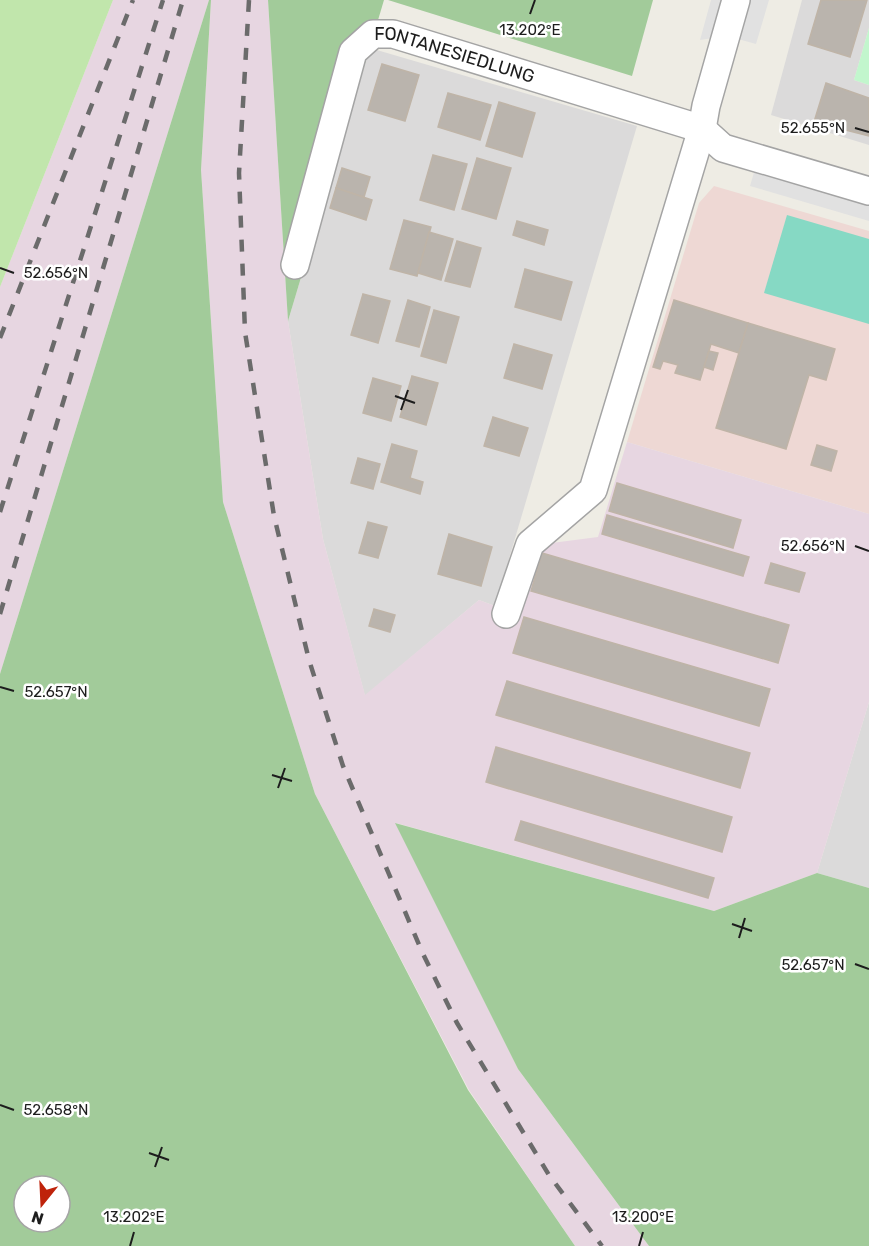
<svg xmlns="http://www.w3.org/2000/svg" width="869" height="1246" font-family="Rubik,sans-serif">
<style>
.residential{fill:#dbdada}
.commercial{fill:#eed8d4}
.industrial{fill:#e7d6e1}
.grass{fill:#c1e6ac}
.forest{fill:#a2cb9a;fill-rule:evenodd}
.park{fill:#c2f6cd}
.pitch{fill:#86d9c4}
.parking{fill:#e1e1e1}
.building{fill:#bab4ad;stroke:#bfb4a7;stroke-width:1.5}
.lines{fill:none;stroke-linecap:round;stroke-linejoin:round}
.minor-casing{stroke:#a4a4a4;stroke-width:30}
.minor{stroke:#fff;stroke-width:27}
.rail{stroke:#6b6b6b;stroke-width:4.5;stroke-dasharray:12 12;stroke-linecap:butt}
.ticks{fill:none;stroke:#1d1d1d;stroke-width:2}
.labels{text-anchor:middle;stroke-width:5;stroke-linejoin:round;paint-order:stroke}
.street-label{font-size:18px;fill:#1d1d1d;stroke:#fff}
.ticks-label{font-size:15px;text-anchor:middle;fill:#1d1d1d;stroke:#fff;stroke-width:5;stroke-linejoin:round;paint-order:stroke}
</style>
<rect width="100%" height="100%" fill="#eeece4"/>
<g class="residential">
<path d="M802,0H869V28L854,80L869,85V145L771,115Z"/>
<path d="M370,48L637,126L495,606L479,600L365,696L323,539L288,321Z"/>
<path d="M869,702V888L817,873Z"/>
</g>
<path class="commercial" d="M714,186L869,231V514L627,442L699,203Z"/>
<g class="industrial">
<path d="M113,0H209L0,674V287Z"/>
<path d="M211,0H268L288,321L323,539L365,695L479,600L495,606L513,548L598,537L627,442L869,514V702L817,873L714,911L396,823L518,1069L649,1246H575L469,1090L315,794L223,502L201,170Z"/>
</g>
<path class="grass" d="M0,0H113L0,287Z"/>
<g class="forest">
<path d="M209,0H211L201,170L223,502L315,794L468,1090L575,1246H0V674ZM24,1186H60V1222H24Z"/>
<path d="M268,0H384L288,321Z"/>
<path d="M388,0H653L632,76Z"/>
<path d="M395,823L714,911L817,873L869,888V1246H649L518,1069Z"/>
</g>
<path class="park" d="M869,28V85L854,80Z"/>
<path class="pitch" d="M787,215L869,239V324L764,293Z"/>
<g class="parking">
<path d="M711,0H724L713,38L700,40Z"/>
<path d="M749,0H769L756,44L738,39Z"/>
<path d="M755,169L869,203V221L750,186Z"/>
</g>
<g class="building">
<path d="M821,0H867L850,57L808,44Z"/>
<path d="M382,64L419,75L405,121L368,110Z"/>
<path d="M826,83L869,98V136L814,122Z"/>
<path d="M448,93L491,105L480,140L438,127Z"/>
<path d="M499,102L535,113L522,157L486,146Z"/>
<path d="M433,155L467,164L454,210L420,200Z"/>
<path d="M477,158L511,168L496,219L462,209Z"/>
<path d="M342,168L370,177L364,197L336,188Z"/>
<path d="M336,188L372,200L366,220L330,208Z"/>
<path d="M404,220L431,227L417,276L390,269Z"/>
<path d="M517,221L548,230L544,245L513,235Z"/>
<path d="M429,232L453,239L441,280L418,273Z"/>
<path d="M457,241L481,248L470,287L445,281Z"/>
<path d="M525,269L572,282L561,320L515,307Z"/>
<path d="M363,294L390,301L378,343L351,335Z"/>
<path d="M408,300L430,307L419,347L396,341Z"/>
<path d="M674,300L748,323L739,353L711,344L700,380L675,373L678,365L663,361L660,369L653,367Z"/>
<path d="M434,310L459,317L446,363L421,356Z"/>
<path d="M748,323L835,349L826,380L809,375L786,449L716,428Z"/>
<path d="M514,344L552,355L542,389L504,378Z"/>
<path d="M709,351L718,353L713,370L704,367Z"/>
<path d="M412,376L438,383L426,425L400,417Z"/>
<path d="M373,378L401,386L391,421L363,413Z"/>
<path d="M493,417L528,428L519,456L484,446Z"/>
<path d="M392,444L417,451L410,478L423,482L420,494L381,482Z"/>
<path d="M817,445L837,451L831,471L811,465Z"/>
<path d="M358,458L380,464L373,489L351,483Z"/>
<path d="M617,483L741,520L733,548L609,511Z"/>
<path d="M607,515L749,557L743,576L602,534Z"/>
<path d="M368,522L387,527L378,558L359,553Z"/>
<path d="M449,534L492,547L481,586L438,574Z"/>
<path d="M542,553L789,625L778,663L531,591Z"/>
<path d="M771,563L805,573L799,592L765,583Z"/>
<path d="M374,609L395,615L390,632L369,626Z"/>
<path d="M524,617L770,689L759,726L513,653Z"/>
<path d="M507,681L750,753L740,788L496,715Z"/>
<path d="M496,747L732,817L722,852L486,782Z"/>
<path d="M521,821L714,878L708,898L515,840Z"/>
</g>
<g class="lines">
<g class="minor-casing">
<g id="minor">
<path id="s1" d="M295,265L353,52L373,34H393L702,129L723,148L869,191"/>
<path d="M506,614L530,544L593,490L702,129L706,106L736,0"/>
</g>
</g>
<use href="#minor" class="minor"/>
<g class="rail">
<path d="M249,0L239,173L245,332L274,516L309,660L343,766L423,954L457,1023L549,1175L602,1246"/>
<path d="M0,338L133,0"/>
<path d="M0,512L163,0"/>
<path d="M0,614L183,0"/>
</g>
</g>
<path class="ticks" d="M530,14L535,0M855,128L869,132M0,268L14,273M395,396L415,403M401,410L408,390M855,546L869,551M0,687L14,691M272,775L292,781M278,788L285,768M732,924L752,931M739,938L745,918M855,964L869,969M0,1105L14,1110M149,1153L169,1160M155,1167L162,1147M130,1246L134,1232M639,1246L643,1232"/>
<g class="labels">
<g class="street-label">
<text dy="6" stroke="none"><textPath href="#s1" startOffset="332">FONTANESIEDLUNG</textPath></text>
</g>
</g>
<g class="ticks-label">
<text x="530" y="35">13.202°E</text>
<text x="813" y="133">52.655°N</text>
<text x="56" y="278">52.656°N</text>
<text x="813" y="551">52.656°N</text>
<text x="56" y="697">52.657°N</text>
<text x="813" y="970">52.657°N</text>
<text x="56" y="1115">52.658°N</text>
<text x="134" y="1222">13.202°E</text>
<text x="643" y="1222">13.200°E</text>
</g>
<g transform="translate(42 1204) rotate(198)"><circle r="28" fill="#ffffff" stroke="#a5a5a5" stroke-width="1.5"/>
<path d="M0-4.5L10 22L0 15L-10 22Z" fill="#bf230b"/>
<text y="-9" font-size="16" font-weight="bold" text-anchor="middle" fill="#1d1d1d">N</text>
</g>
</svg>
